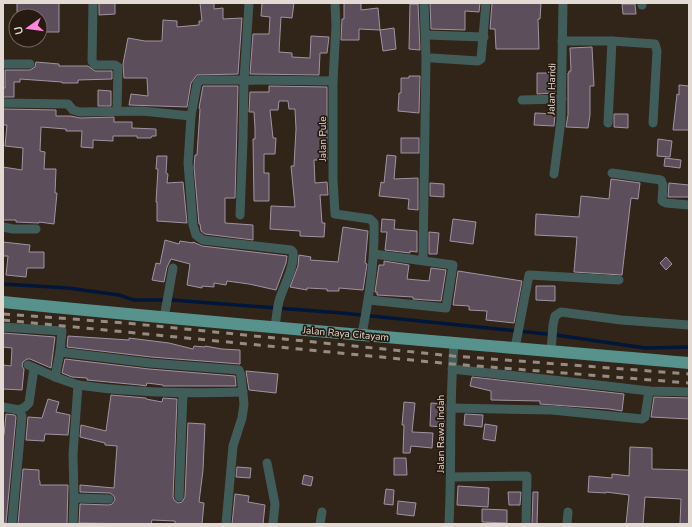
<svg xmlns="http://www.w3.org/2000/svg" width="692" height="527" font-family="'Nunito Sans',sans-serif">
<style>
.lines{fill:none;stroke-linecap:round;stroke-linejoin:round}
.stream{stroke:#01173a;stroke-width:3.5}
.building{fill:#5c4e5b;stroke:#a293a2}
.street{stroke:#415d5a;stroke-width:9}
.primary{stroke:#57928c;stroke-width:12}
.rail{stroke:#978c83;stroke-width:3;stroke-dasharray:7 7;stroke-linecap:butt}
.labels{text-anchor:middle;stroke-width:3.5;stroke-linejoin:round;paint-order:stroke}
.street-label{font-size:10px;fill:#e3dad3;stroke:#271a10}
</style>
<rect width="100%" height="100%" fill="#312419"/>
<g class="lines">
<path class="stream" d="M3,284L68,288L119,295L134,300H172L342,313L556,335L645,348L689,347"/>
</g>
<g class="building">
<path d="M17,3H59V32H40V16L17,15Z"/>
<path d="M99,3H115V14L99,15Z"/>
<path d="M200,3H214V9L223,8V19L242,18L238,74L197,75L191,83L187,107L129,105L131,94L148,96L147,78H124L123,64L128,38L145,41H162L163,20L177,21V27L199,25V21H202Z"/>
<path d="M262,3H294L292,18L281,17L279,52L292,53V57L310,58L311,36L329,37L327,53H320L319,75L250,74L253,34H269L270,17L261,16Z"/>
<path d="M344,3H361V10L378,8L380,30L359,29V40H341L342,19H344Z"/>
<path d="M433,3H480L479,12L465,11V30L431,29L430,4Z"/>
<path d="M492,3H541L540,19H538L539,49H496L495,29H490Z"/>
<path d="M410,4H418L420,50L409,49Z"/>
<path d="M622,4H635L636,14H623Z"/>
<path d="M394,28L396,49L383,51L380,30Z"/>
<path d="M592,47L594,86H590V115L588,128L566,127L568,115V73H569V71H571L570,48Z"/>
<path d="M36,62L59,64V66H88L95,71H112V79L78,80V83H62V82L20,79V82H14V97H3V88H5V70H30L35,67Z"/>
<path d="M537,73H556L555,93L537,94Z"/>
<path d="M409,76H420L419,113L398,111L399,93H401V78H409Z"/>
<path d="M679,85L689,86V130H673L677,94L679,95Z"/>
<path d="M203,86H238L235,198H225V223L253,225V240L205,234L201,231L200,224H199L194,167L195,155H197L200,109L199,108Z"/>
<path d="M269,86L327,87V160H314L315,183L327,182L328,195H320L322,223H325L324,237L300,236V231L270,229L271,206L295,207L291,166H294L296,129L295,109H289L288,101H279L278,110H270L273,138H276L275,154H264V173H269V201H254L253,139H255V128L254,112H249L250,92H269Z"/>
<path d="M98,90L111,91V106H98Z"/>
<path d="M3,109L56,110V116H71L80,118L114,117V122H132V128L156,129V136H152L151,138H137V136H113V141L93,140V148L81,147L82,131H66V129L41,127L40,151L45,152L44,169H56L55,193H57L54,224L39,222V223L16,222V220H3V167L22,170L23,148L5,146L7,125H3Z"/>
<path d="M535,113L555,114L554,126L534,125Z"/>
<path d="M614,114H628V128L614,127Z"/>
<rect x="401" y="138" width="18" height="15"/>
<path d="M658,139L672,141L670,157L657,156Z"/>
<path d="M387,155L396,156L394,179L418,178V210L408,209L409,199L379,196L381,182L384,183Z"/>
<path d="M157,156H167L166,173L168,174L167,183L183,182L187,223L157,221V202H156L158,169H156Z"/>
<path d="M665,158L681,160L680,168L664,166Z"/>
<path d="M611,179L640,183L638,199L631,198L622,275L574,272L577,237L535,235L536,214L579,217L581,196L609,199Z"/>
<path d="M430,183L444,184V197L430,196Z"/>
<path d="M669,183L689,185V197H668Z"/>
<path d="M382,219L395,220L394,229L417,231V252L410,251V253L385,250L387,232H381Z"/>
<path d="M453,219L476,222L473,244L450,241Z"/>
<path d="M343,227L368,231L365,263L367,264L363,290L339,288V291H327V289L307,288V290L290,287L298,266L299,255L311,257L310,260L338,262Z"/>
<path d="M429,232L439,233L437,254H429Z"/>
<path d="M165,240L179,244L180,241L193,243V242L202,246L287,256L286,263L276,290L249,284L227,281L226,285L214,283V287L202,286V288L187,285L190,264L171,259L167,267L164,282L152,280L156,263L160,264Z"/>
<path d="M3,242L30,245L29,252H44V268H27L26,277L6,275L8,256H3Z"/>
<path d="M666,257L672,264L666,270L660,263Z"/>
<path d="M384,261L409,265L407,279L429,281L431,268L446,270L441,301L413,299V297L377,295V292H375L379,265H384Z"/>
<path d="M458,271L522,281L514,323L486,320L487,311L469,310V306L453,305Z"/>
<path d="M536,286H555V301L536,300Z"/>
<path d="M3,333L55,337L51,368L30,359H27L23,362L22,366L24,369L22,390L3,389V365L11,366L12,348L3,347Z"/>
<path d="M68,336L129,340V338L169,343L193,349L194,346L205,347V346L222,349L240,350V364L151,357L67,347Z"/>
<path d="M65,359L149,369L235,376L236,386H163V385L147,383L146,386L140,385L87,380V378L72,377L62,373Z"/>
<path d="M246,371L278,374L276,393L249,390Z"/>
<path d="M472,377L624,394L622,411L609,409L540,404V401L491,400V391L470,386Z"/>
<path d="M111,395L146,398V399L162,402L163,398L177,399L173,497L174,500L178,503L182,502L185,497L188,423L205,424L203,470L199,502L204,503L202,524H175V521L152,520L151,524L79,523L80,504L109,505L112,504L115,500L114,496L110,493L80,492V485L114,488L117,446L105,445V443L80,437L81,425L106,431Z"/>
<path d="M654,397L689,398V419L651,417Z"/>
<path d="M48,399L59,402L56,412L70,415L68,435L45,434L44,441L26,440L28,417L42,418Z"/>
<path d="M404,402L415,403L412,432L433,433L432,448L411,446L410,453H403L404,425H402Z"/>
<path d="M431,403L445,404L444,427L430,426Z"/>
<path d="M6,414L15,415L16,417L6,523H3V435H4Z"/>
<path d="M465,414L483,415L482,427L464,425Z"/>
<path d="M485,424L497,426L495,441L483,439Z"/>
<path d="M630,447L652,448V469L689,470V524H680L681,499L645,497L643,524H626L629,495L606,492V493L588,492L589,476L612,478V474L629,476Z"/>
<path d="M394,458H406L407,475H394Z"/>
<path d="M237,467L251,468L250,478L236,477Z"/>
<path d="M23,469L39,470V480L40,481V485H68L67,524H18Z"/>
<path d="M304,475L313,477L311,486L302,484Z"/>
<path d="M458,486L489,488L488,507L457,505Z"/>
<path d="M386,489L394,490L393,505L384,504Z"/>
<path d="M508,492H521L520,505H509Z"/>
<path d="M533,492H538L537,524H532Z"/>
<path d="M235,494L249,496L248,502L265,505L263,524H232Z"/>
<path d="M398,501L416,503L414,516L397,514Z"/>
<path d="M482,509L507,510V523L482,522Z"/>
</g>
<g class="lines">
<g class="street">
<path d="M93,3L92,61L95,65H115L118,67L117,111"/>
<path d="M642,5V3"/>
<path d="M426,35L484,37"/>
<path d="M562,41H612L655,44L657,51L653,123"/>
<path d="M432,58L478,61L481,59L486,3"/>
<path d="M3,64H30"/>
<path d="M333,81L336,26L335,3"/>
<path d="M522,100L562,99"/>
<path d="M3,103L68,104L73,110L80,112L142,111L191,116L197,84L200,80H244L249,3"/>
<path d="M191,116L188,163L193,225L196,235L203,240L291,250L293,252C295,267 283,287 279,301C277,310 276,319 275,327"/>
<path d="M608,123L612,41"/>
<path d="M612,173L661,180L663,185L662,201L666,203L689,205"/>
<path d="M554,174L561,121L563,3"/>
<path d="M240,215L243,141L244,80L333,81V179L335,214L370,219L374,223C375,261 369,297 362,334"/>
<path d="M3,227L13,229H36"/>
<path d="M423,260L426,58L424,3"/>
<path d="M369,300L446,308L453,265L374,254"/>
<path d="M164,318L173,268"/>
<path d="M3,327L62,331L60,352"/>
<path d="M515,348L529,275L619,280"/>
<path d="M551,351L553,325L555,316L561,312L621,320L689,325"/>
<path d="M28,365L55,377L78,385L73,454L74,498L73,524"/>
<path d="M452,369L607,386L649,391L689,392"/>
<path d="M55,377L60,352L150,363L239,370L241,376L244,404L242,418L233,446L226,524"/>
<path d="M78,385C134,393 186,394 243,392"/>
<path d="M3,407L19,410L22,416L12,524"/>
<path d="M451,408L552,410L642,419L645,417L649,391"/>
<path d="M19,410L25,407L29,403L34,368"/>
<path d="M267,463L275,504L273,524"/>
<path d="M451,477L527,476L526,524"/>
<path d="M179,497L183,393"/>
<path d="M74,498L109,499"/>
<path d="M320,524L322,512"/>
<path d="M449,524C452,464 449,404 454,344"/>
<path d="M567,524L568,512"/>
</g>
<path class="primary" d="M3,302C231,325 460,343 689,363"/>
<g class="rail">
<path d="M3,314L126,323L453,356L689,374"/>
<path d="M3,320L452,364L689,383"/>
</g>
</g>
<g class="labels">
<g class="street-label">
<text transform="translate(551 89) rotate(-89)" y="4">Jalan Haridi</text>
<text transform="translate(322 139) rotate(-90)" y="4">Jalan Pule</text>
<text transform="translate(346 333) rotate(5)" y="4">Jalan Raya Citayam</text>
<text transform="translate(440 434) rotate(-90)" y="4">Jalan Rawa Indah</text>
</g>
</g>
<rect width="692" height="527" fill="none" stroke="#e3dad3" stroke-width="8"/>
<g transform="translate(28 28) rotate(256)"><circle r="19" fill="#271a10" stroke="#72675e"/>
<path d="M0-3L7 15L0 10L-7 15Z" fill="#ff85df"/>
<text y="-6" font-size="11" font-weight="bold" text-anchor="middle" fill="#e3dad3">U</text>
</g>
</svg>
